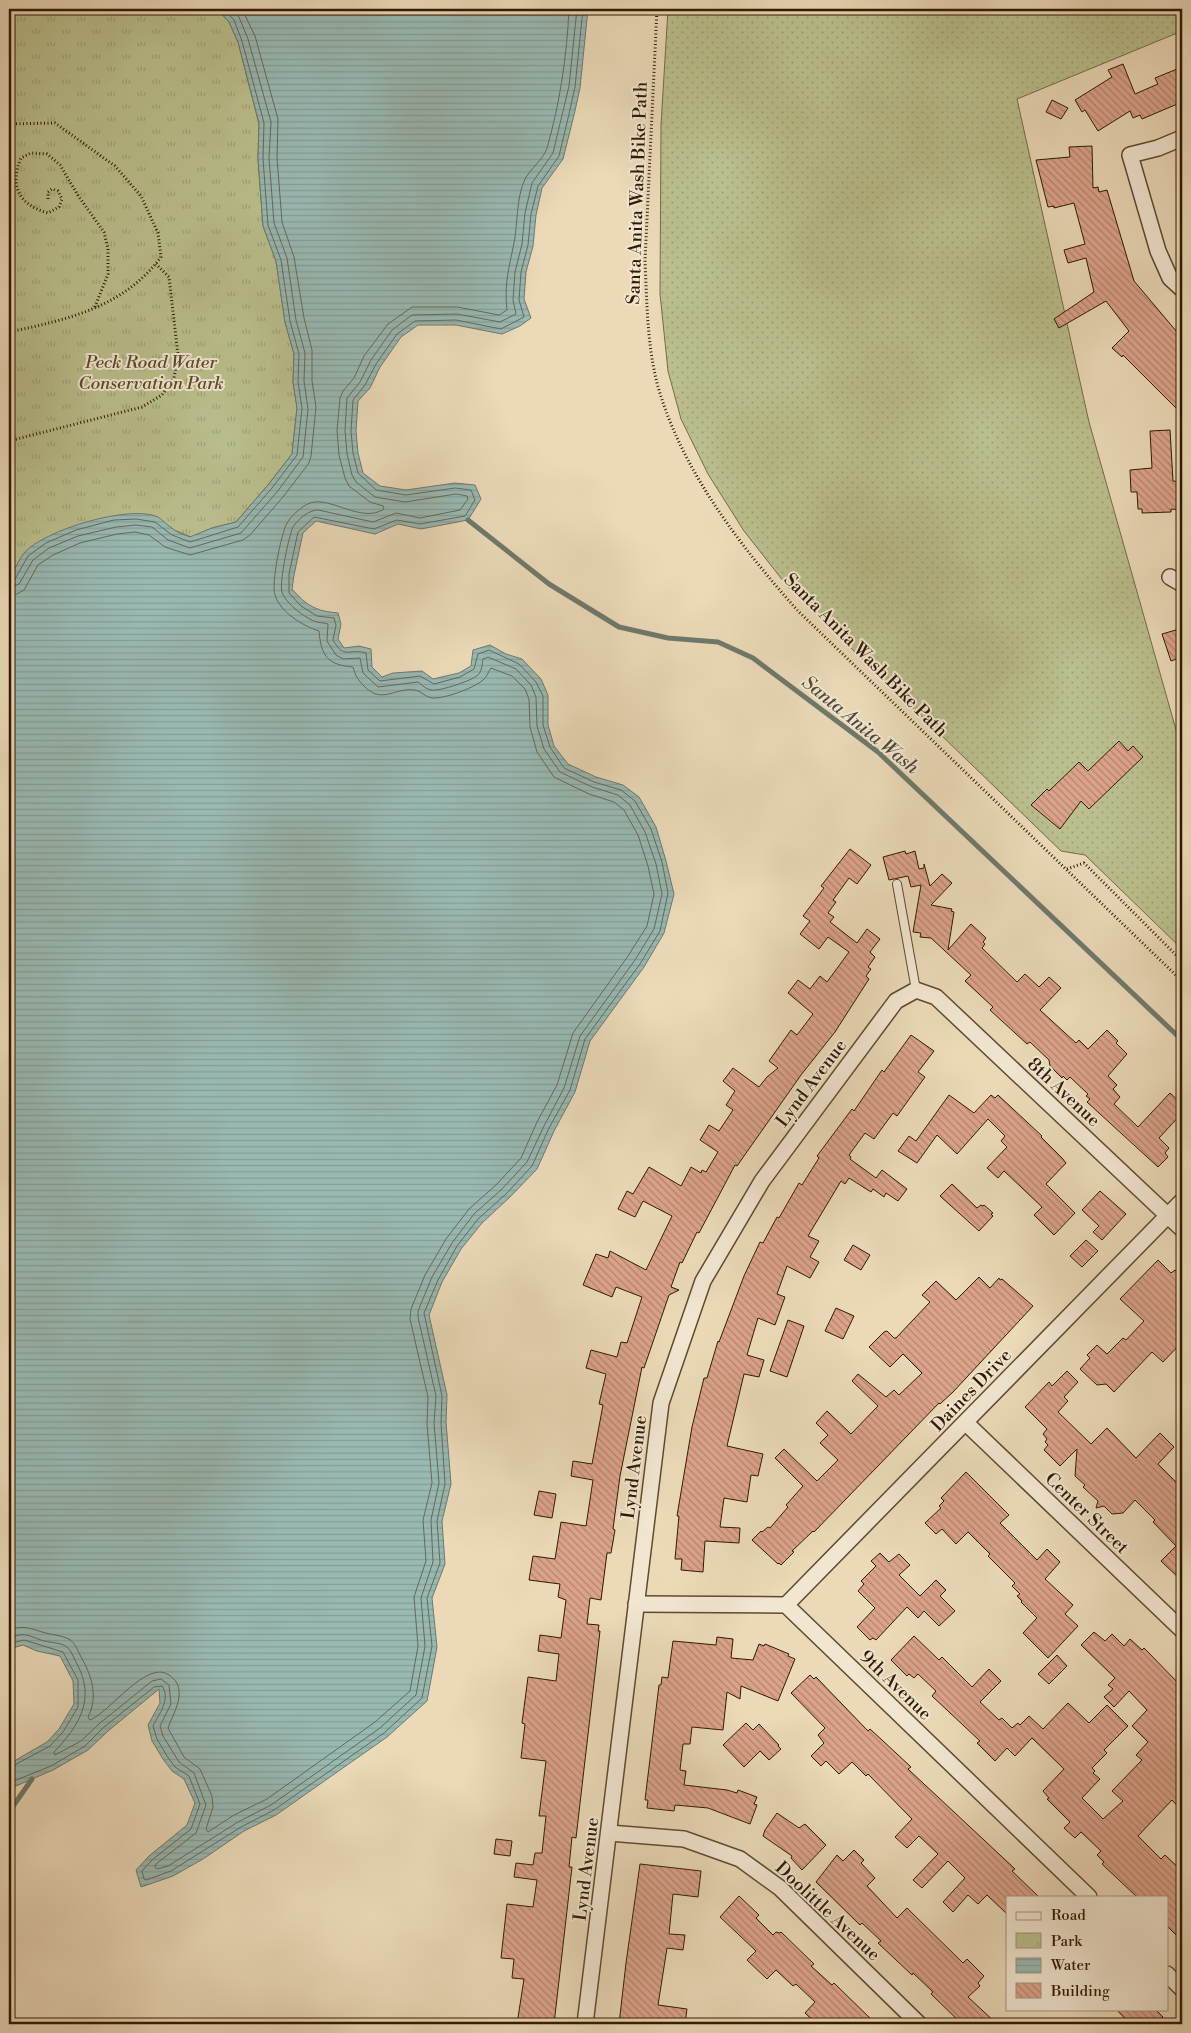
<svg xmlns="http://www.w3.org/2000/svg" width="1191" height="2033" font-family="'Libre Bodoni',serif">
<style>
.grass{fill:url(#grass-dots);stroke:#756c46}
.park{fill:url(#park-tufts);stroke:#756c46}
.water{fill:url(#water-rules);stroke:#6f796b}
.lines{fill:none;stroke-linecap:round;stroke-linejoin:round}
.shore{stroke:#646a5a;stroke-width:1}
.stream{stroke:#6f796b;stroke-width:5}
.building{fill:url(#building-back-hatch);stroke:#301a00}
.service-casing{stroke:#5f4a2e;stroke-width:10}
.minor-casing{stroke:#5f4a2e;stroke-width:18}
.path{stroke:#301a00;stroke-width:3;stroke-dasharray:1 2.5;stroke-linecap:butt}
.service{stroke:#f2e6d1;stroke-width:8}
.minor{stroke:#f2e6d1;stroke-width:15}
.labels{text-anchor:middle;stroke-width:4;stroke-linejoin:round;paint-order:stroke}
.street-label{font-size:18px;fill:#301a00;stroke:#f2e6d1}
.park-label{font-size:18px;font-style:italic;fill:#594c2a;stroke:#f2e6d1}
.water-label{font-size:19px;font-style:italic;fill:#504a36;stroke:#f2e6d1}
</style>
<defs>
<pattern id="grass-dots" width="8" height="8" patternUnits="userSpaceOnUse" patternTransform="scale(1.25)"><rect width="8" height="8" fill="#babf8d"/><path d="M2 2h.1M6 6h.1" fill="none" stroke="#a0a478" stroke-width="1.8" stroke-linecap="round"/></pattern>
<pattern id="park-tufts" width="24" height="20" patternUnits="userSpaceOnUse" patternTransform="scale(1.25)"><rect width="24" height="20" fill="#babf8d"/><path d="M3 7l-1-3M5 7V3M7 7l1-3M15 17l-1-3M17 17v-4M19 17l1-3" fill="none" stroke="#a0a478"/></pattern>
<pattern id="water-rules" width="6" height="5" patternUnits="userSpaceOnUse" patternTransform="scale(1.25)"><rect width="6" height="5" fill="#99b9b3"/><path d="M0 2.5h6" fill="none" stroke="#849e98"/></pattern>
<pattern id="building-back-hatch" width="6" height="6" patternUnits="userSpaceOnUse" patternTransform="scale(1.25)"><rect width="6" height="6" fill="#dca38b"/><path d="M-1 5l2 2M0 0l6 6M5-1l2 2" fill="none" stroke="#b3846f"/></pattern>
</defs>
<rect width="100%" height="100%" fill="#ebd9b8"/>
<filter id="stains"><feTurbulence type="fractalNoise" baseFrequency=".004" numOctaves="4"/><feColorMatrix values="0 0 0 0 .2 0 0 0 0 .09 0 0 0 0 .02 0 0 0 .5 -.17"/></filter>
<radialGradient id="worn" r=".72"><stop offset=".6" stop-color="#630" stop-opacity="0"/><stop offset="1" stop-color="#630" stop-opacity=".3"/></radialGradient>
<path class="grass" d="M668,9H1182V31L1017,99L1089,422L1182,751V949L1085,855L1061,851L788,587L744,531L708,474L681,419L668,371L660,294L661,125Z"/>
<path class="park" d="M9,9H212L218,10L229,22L238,42L259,124L258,159L263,226L276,261L285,322L294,354L293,382L297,408L292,454L268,485L236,522L212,528L191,537L174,530L157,517L24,553L9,579Z"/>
<path class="water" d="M212,9H588L580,88L574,115L563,159L542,188L536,215L533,246L526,272L524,299L531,318L520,326L502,334L456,325H418L401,337L380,367L370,388L358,401L356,431L358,453L363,473L380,486L406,490L455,483L475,485L481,499L468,520L421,529L398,524L375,534L316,521L303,533L294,575L292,589C307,606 316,611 338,613L341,624L338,639L344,648L359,646L371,649L372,667L382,677L393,673L422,671L433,679L459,673L471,666L473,650L490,645L506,654L522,659L541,679L548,695V725L554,746L568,764L596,777L623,785L639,797L656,827L666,861L674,894L664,933L644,967L590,1041L575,1092L554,1131L537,1169L510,1197L482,1223L461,1249L442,1282L429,1315L447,1395L446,1422L451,1484L442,1521L445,1564L432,1598L437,1647L427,1701L387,1737L276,1815L244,1831L203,1859L173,1876L141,1887L136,1870L149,1856L187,1825L195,1803L184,1779L172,1771L163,1759L152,1741L148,1725L160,1703L159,1689L108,1731L88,1750L53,1770L9,1789V1764L47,1742L59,1729L74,1704L73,1681L60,1656L37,1651L23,1645L9,1649V579C15,571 18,560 24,553C44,530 130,504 158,517C163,520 168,526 173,529C178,533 185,535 190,537L212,528L236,522L268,485L292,454L297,408L293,382L294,354L285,322L276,261L263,226L258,159L259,123L238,42L229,22L218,10Z"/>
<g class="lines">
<g class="shore">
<path d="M9,582L15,579L28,556L46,543L76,530L114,520L136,519L155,522L172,535L190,542L238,527L272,488L297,455L302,408L298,382L299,354L290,321L281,260L268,225L263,159L264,123L242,41L234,20L223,9"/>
<path d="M9,588L19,584L33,560L49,548L78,536L116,527L136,525L152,527L168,540L190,548L241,533L277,492L303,457L308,409L304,381L305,353L296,320L287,258L274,223L269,158L271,122L248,39L239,17L232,9"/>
<path d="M9,595L17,594L24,590L38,565L53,555L80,543L117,534L135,532L149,535L165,547L190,555L243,540L250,535L283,497L309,463L311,456L316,407L312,381V350L304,318L294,257L282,222L277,158L278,119L255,36L242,9"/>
<path d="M9,1630C23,1625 29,1628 42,1632C51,1635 61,1635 69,1639C75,1643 77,1649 80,1655C91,1674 99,1696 88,1717L90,1720C110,1712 147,1659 169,1675C190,1689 173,1713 168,1728L184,1757L200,1769L212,1796L213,1807L206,1829L208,1832L234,1815L267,1799L375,1722L410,1691L418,1646L414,1597L426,1561L423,1520L432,1483L427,1424L428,1397L410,1319L411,1309L425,1275L446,1239L469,1209L497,1184L521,1158L537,1122L557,1085L573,1033L628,956L647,926L654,894L648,866L638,835L624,810L614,802L589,794L554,777L537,752L530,727L529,699L525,689L512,676L491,668C488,672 487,677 483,680C474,688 444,699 432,698C425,697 421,691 415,690C395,687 382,705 364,686C358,680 355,675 353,667C327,665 321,655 319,631C303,626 280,612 275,595C271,584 281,534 287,523C291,516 302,506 310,503C331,496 362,524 384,509L383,506L370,502L349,486L345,478L339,455L337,430L340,398L343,391L354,378L364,356L388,324L412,307H457L499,315L507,310C504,284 509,268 514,243C518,223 516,198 525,179C531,168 543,160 547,148C560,103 567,55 569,9"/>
<path d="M9,1638C25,1632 26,1635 41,1640C49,1643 61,1642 67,1647C72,1651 74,1659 77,1664C96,1699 79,1726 54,1752L55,1755L81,1741L100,1723L152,1681L161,1679L169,1685L171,1704L160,1726L163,1736L179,1762L194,1773L206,1805L196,1833L156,1864L155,1867L157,1869L168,1866L238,1822L271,1805L380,1728L416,1695L425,1646L421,1598L433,1562L431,1520L439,1483L434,1423L436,1396L418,1317V1311L432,1277L452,1243L474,1214L502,1189L527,1162L544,1126L564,1088L580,1036L635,960L654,929L662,894L656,864L645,832L630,805L618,795L592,787L560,772L544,749L537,726L536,697L531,685L516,669L488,657L483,659C482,665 482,671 478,675C471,681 441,691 432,690C427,690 422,685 418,682L378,687L363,673L360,658L343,659L336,655L327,641L328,624C325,623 321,623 317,622C306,619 285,603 282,592C279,583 289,535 293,527C298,519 309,510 318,510L373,522L396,513L420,518L460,510L468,499L467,496L456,494L405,502L375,497L356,482L352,475L347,454L345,430L347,398L360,382L371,360L392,330L412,315L457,314L500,322L516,314L513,300L515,272L522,244L525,213L532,183L553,153L569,86L577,9"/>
<path d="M9,1644L24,1640L63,1652L78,1680V1707L63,1732L50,1746L9,1768"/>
<path d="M9,1783L51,1766L85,1746L104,1727L154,1687L162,1686C171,1699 159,1714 153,1726L157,1739L167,1756L175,1767L189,1776L200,1804L191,1829L152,1860L142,1871L144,1879L146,1880L171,1871L241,1827L274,1810L384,1733L422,1698L432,1646L427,1598L440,1563L437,1521L445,1484L441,1423L442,1396L424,1313L438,1280L457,1246L478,1219L507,1193L532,1166L549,1128L570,1090L585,1039L640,964L660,931L668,893L662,862L651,829L635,801L621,790L594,782L564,768L550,747L543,725V696L536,682L519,664L489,650L478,654L474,669L460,677L434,684L420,676L380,681L368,670L366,653C349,648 344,660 333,640L336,625L334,618L317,616L301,606L289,593V574L298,532L314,517L374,529L397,520L420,524L465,516L475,500L471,490L455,488L406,495L376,490L358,473L353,453L351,431L353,400L365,385L376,364L397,334L415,321L456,320L501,329L524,317L519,300L521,272L528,245L531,214L538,186L559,156L569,114L575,87L583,9"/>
</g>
<g class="stream">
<path d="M468,520L549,584L619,627L668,638L718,642L753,658L878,752L1182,1040"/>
<path d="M9,1812L32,1779"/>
</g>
</g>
<g class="building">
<path d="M1123,64L1135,94L1158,84L1155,78L1182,67V102L1142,119L1140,115L1133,118L1130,111L1098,131L1085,110L1082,112L1075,100L1112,77L1108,70Z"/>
<path d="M1052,100L1068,108L1061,119L1046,112Z"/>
<path d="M1092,146L1093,188L1098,187L1099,192L1107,190L1134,281L1182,338V401L1176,408L1123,355L1122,357L1112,348L1129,331L1106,301L1059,328L1054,319L1094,292L1086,258L1068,263L1064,250L1085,244L1074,203L1054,208V206L1048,207L1036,160L1070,157L1069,147Z"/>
<path d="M1170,430L1173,481L1182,482V510L1171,509V512L1142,513V509H1138L1137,492H1131L1130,470L1152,468L1150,431Z"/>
<path d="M1176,630L1182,649V657L1171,661L1162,634Z"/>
<path d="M1119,741L1128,751L1133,746L1143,757L1089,809L1081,801L1060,829L1031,805L1047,789L1049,791L1079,762L1088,771Z"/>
<path d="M850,849L871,865L857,884L849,878L833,900L836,902L828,913L834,917L830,922L857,943L867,929L880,939L870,952L875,957L868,967L871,969L866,976L869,979L835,1032L801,1075L737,1166L735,1165L699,1233L697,1232L682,1263L680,1262L671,1287L679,1290L669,1295L644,1368L642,1367L620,1476L613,1529L615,1530L611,1553H607L601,1600L590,1598L587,1624L599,1625L598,1631H600L576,1838L572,1837L569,1867H572L554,2024H517L524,1979L512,1978L514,1959L501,1958L507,1904L533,1907L537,1880L514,1877L516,1863L533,1865L535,1853H542L546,1816H539L546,1761L521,1758L525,1724L522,1723L528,1677L556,1681L559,1654L538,1651L540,1635L561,1638L566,1600L558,1597L560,1584L529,1580L533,1556L555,1559L561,1522L586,1526L593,1480L571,1476L573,1461L592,1464L603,1405L599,1404L606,1374L586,1368L591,1350L617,1357L621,1342L627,1343L642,1297L616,1287L612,1297L583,1285L596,1254L608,1258L610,1251L646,1270L672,1216L643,1201L635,1217L618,1209L627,1191L633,1194L649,1167L681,1186L691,1167L701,1173L702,1170L706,1172L718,1152L700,1140L709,1125L719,1131L733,1110L726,1105L735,1091L723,1081L733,1068L759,1087L767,1077L778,1068L769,1061L791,1030L797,1035L813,1014L788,993L798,980L810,989L820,976L827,982L849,952L828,937L819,949L800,934L810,921L803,916L824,888L821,886Z"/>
<path d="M905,851L906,854L915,851L919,869L924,868V864L930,886L942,874L952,883L931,905L952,909L951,911L954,912L948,950L971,924L986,938L983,942L985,944L982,948L1017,982L1025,974L1039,987L1049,977L1061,988L1040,1010L1076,1043L1079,1040L1088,1049L1107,1030L1118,1041L1116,1043L1127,1054L1108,1076L1117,1085L1113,1089L1120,1097L1114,1104L1138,1127L1170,1093L1182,1104V1113L1159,1138L1169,1148L1165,1153L1168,1157L1158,1167L1087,1102L1090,1099L1086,1096L1088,1094L1070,1077L1067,1080L1063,1076L1062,1078L1050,1066L1049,1060L1030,1042L1027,1044L990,1010L993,1007L965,981L971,975L931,938L920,937L921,933L913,932L921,885L911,887L908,876L889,880L883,857Z"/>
<path d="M911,1035L934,1051L918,1072L925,1077L897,1116L893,1113L874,1139L865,1133L849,1155L851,1157L850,1159L876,1178L882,1170L907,1189L898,1201L886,1193L884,1197L873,1189L871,1192L849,1178L845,1184L841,1181L808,1236L819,1241L810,1257L819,1262L810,1278L787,1266L777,1294L785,1297L775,1325L758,1318L747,1355L764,1360L759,1377L744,1374L727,1446L763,1454L758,1476L751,1475L747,1502L724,1498L720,1527L740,1528L739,1543L705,1541L703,1572L681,1570L682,1559H675L679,1516H677L692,1427L704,1378H707L718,1341L719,1342L744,1276L760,1242L763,1243L777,1217L779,1218L799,1183L802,1185L819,1158L817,1156L852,1109L854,1111L882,1070L884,1072Z"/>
<path d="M949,1095L974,1113L991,1095L995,1098L998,1095L1042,1136L1041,1137L1062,1158L1066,1163L1046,1184L1075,1213L1054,1235L1034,1215L1042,1207L1004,1171L998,1178L987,1168L1007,1147L1001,1141L1005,1136L988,1119L957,1154L937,1135L917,1163L898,1151L909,1136L916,1141Z"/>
<path d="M952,1184L977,1208L981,1205L983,1206L984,1205L993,1213L991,1214L993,1216L979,1231L940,1196Z"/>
<path d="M1100,1191L1126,1214L1102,1240L1093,1232L1099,1226L1082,1210Z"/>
<path d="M1086,1240L1098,1251L1082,1267L1070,1256Z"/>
<path d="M853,1245L870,1255L861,1270L844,1260Z"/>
<path d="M1158,1260L1171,1273L1175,1270L1182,1276V1342L1163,1362L1152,1352L1114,1392L1106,1384L1097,1385L1080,1369L1090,1358L1087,1355L1097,1345L1107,1354L1123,1338L1126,1340L1144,1321L1120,1299Z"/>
<path d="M979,1277L990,1288L999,1278L1000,1280L1002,1279L1033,1306L953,1392L940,1404L939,1403L814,1532L813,1531L792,1551L794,1552L781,1565L779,1563L778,1564L752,1540L761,1531L762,1532L768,1527L770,1528L788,1507L786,1505L803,1486L775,1458L784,1449L817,1481L838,1460L820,1443L828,1435L816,1423L827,1411L851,1434L878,1406L852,1381L858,1374L886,1397L894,1390L899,1395L922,1373L903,1354L890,1367L869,1347L884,1332L887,1331L894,1338H896L930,1302L922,1295L936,1281L956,1300Z"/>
<path d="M836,1308L854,1316L843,1339L825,1331Z"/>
<path d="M788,1320L804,1326L787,1377L770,1371Z"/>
<path d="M1067,1371L1078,1382L1064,1397L1068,1401L1058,1412L1091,1444L1107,1428L1136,1458L1160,1433L1174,1447L1158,1464L1182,1488V1581L1161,1561L1176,1546L1153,1522L1155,1520L1135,1500L1123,1513L1112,1514L1104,1506L1096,1508L1098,1501L1083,1487L1085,1485L1075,1476L1077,1449L1060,1466L1044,1450L1048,1445L1045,1442L1047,1439L1043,1434L1047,1429L1025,1407L1049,1382L1052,1386Z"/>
<path d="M966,1472L1009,1515L1000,1523L1037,1560L1047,1549L1060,1562L1045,1579L1073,1605L1065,1614L1078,1626L1048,1658L1023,1633L1037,1618L1021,1602L1022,1601L1017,1596L1020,1594L1012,1586L1015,1583L988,1556L990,1554L968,1532L956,1544L942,1529L936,1534L925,1523L941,1508L939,1506L944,1501L941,1498Z"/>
<path d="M539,1491L556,1494L552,1518L534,1515Z"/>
<path d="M880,1553L889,1562L899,1554L910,1565L899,1575L920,1596L936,1580L946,1590L940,1596L955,1611L939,1626L924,1611L918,1618L907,1607L876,1640L873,1638L870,1640L857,1627L875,1608L858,1591L864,1584L861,1581L876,1566L871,1561Z"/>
<path d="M1094,1632L1105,1641L1112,1634L1124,1646L1130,1639L1142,1650L1144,1648L1182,1687V1811L1172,1800L1138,1836L1161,1859L1165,1855L1182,1871V1941L1167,1926V1897H1137L1102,1864L1104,1862L1097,1855L1101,1851L1081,1832L1075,1838L1064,1828L1070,1822L1047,1799L1049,1798L1043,1791L1064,1769L1032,1738L1015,1756L1007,1748L995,1761L977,1743L980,1741L932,1696L936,1691L918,1674L914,1678L909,1674L907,1676L891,1660L914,1636L939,1660L942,1657L972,1687L989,1669L1001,1681L980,1702L999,1720L1002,1718L1012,1728L1018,1723L1020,1725L1029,1716L1043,1729L1068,1703L1089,1723L1107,1705L1128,1726L1104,1750L1107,1753L1092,1768L1095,1771L1093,1773L1100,1779L1082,1798L1103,1819L1123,1801L1112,1791L1142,1760L1136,1755L1148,1742L1132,1726L1147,1710L1129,1691L1114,1707L1104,1697L1113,1689L1108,1685L1115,1678L1081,1645Z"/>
<path d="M717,1637L733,1639L731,1658L753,1660L759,1644L764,1646L765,1644L789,1654L788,1656L795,1659L778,1701L741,1686L740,1699L727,1692L723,1730L692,1727L690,1744H683L680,1770L686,1771L684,1785L727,1790L737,1793L738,1790L757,1797L754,1804L757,1805L750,1824L708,1808L675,1805L674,1811L647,1808L648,1800H645L659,1685H661L662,1677L668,1678L673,1641L716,1645Z"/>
<path d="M1057,1655L1067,1666L1049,1684L1038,1674Z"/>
<path d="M810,1675L814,1679L816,1677L868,1731L870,1729L882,1740L911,1767L908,1769L1015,1869L1012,1871L1039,1897H1007V1914L987,1895L978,1904L968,1895L953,1912L943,1902L965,1878L948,1861L922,1888L913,1880L938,1854L919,1836L907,1848L895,1837L912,1819L868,1774L866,1776L852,1762L839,1774L826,1761L821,1766L811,1756L824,1743L818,1735L825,1728L791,1693Z"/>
<path d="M746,1723L753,1730L759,1724L779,1745L778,1746L781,1749L769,1760L760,1751L744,1767L723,1745Z"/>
<path d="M777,1813L799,1828L805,1824L826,1845L802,1870L791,1858L792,1856L763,1836L765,1830Z"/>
<path d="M496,1839L512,1841L510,1856L494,1854Z"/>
<path d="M854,1850L864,1860L861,1863L875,1878L867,1886L897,1918L907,1908L963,1963L967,1959L984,1976L978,1983L980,1986L968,1997L997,2024H962L931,1994L933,1992L913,1973L912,1975L878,1943L881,1941L862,1923L860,1925L816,1882L837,1855L843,1861Z"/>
<path d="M640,1864L701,1871L698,1897L673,1894L669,1934L685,1935L683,1950L667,1948L658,2005L687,2009L685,2024L649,2021V2024H619L626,1963Z"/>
<path d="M739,1896L759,1915L756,1918L773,1935L776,1932L780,1933L781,1932L814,1964L811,1966L832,1985L834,1983L876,2024H817L805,2013L815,2002L796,1984L793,1986L776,1970L767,1979L747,1960L756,1951L720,1917Z"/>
<path d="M1116,2009H1155L1163,2017L1155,2024H1130Z"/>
</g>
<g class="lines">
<g class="service-casing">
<path id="service" d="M897,884L916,990"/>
</g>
<g class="minor-casing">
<g id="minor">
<path d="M1182,138L1158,148L1130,155L1158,251L1170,278L1182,289"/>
<path d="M1170,577L1182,584"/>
<path d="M966,1423L1182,1630"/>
<path d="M636,1604L786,1605L1089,1897"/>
<path d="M786,1605L1182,1201"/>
<path d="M609,1833L684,1839L740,1859L780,1888L919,2024"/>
<path d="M1167,1974L1182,1989"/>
<path d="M585,2024L661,1403L703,1281L762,1181L896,1001L916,990L936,997L1182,1229"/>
</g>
</g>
<g class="path">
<path d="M657,9L645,261C647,302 647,343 657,383C680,468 740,546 798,611L1182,981"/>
<path d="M9,124L55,123L115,166L141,196L158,233L161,257C124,307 67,320 9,332"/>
<path d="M48,199V192L52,189L58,191L62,199L59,207L48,213C19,205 9,186 21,158L31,153L47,154L60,165L79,197L104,232L108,249V274L94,309"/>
<path d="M9,441L142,407L162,395L174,378L178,355L169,277L156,264"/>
<path d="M1067,869L1084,863L1182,961"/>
</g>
<use href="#service" class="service"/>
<use href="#minor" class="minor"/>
</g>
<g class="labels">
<g class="street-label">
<text transform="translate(637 193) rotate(-88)" y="6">Santa Anita Wash Bike Path</text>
<text transform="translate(866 655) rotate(45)" y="6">Santa Anita Wash Bike Path</text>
<text transform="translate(811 1083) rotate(-53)" y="6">Lynd Avenue</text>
<text transform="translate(1064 1092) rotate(43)" y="6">8th Avenue</text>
<text transform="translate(971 1390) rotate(-46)" y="6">Daines Drive</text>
<text transform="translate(634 1467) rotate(-83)" y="6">Lynd Avenue</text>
<text transform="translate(1087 1513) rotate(44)" y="6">Center Street</text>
<text transform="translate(896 1685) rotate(44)" y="6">9th Avenue</text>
<text transform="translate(586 1869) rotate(-83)" y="6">Lynd Avenue</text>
<text transform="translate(828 1911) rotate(43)" y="6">Doolittle Avenue</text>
</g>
<g class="park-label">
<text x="151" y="368">Peck Road Water<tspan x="151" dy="21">Conservation Park</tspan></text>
</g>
<g class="water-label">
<text transform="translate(861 724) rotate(39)" y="7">Santa Anita Wash</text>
</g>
</g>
<rect width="1191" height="2033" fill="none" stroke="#ebd9b8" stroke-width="30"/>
<rect x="10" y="10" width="1171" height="2013" fill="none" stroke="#301a00" stroke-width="2.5"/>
<rect x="15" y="15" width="1161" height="2003" fill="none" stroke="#301a00"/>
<rect x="1006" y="1896" width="162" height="115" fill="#f2e6d1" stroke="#a4947d"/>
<rect x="1016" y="1912" width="25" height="8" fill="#f2e6d1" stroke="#a4947d"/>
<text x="1051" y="1920" font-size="15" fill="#301a00">Road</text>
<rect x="1016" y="1933" width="25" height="15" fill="url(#park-tufts)" stroke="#a4947d"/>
<text x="1051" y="1946" font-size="15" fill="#301a00">Park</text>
<rect x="1016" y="1958" width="25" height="15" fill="url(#water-rules)" stroke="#a4947d"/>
<text x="1051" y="1970" font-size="15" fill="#301a00">Water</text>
<rect x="1016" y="1983" width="25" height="15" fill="url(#building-back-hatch)" stroke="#a4947d"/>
<text x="1051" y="1996" font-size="15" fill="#301a00">Building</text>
<rect width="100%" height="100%" filter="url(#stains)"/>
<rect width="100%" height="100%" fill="url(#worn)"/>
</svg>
